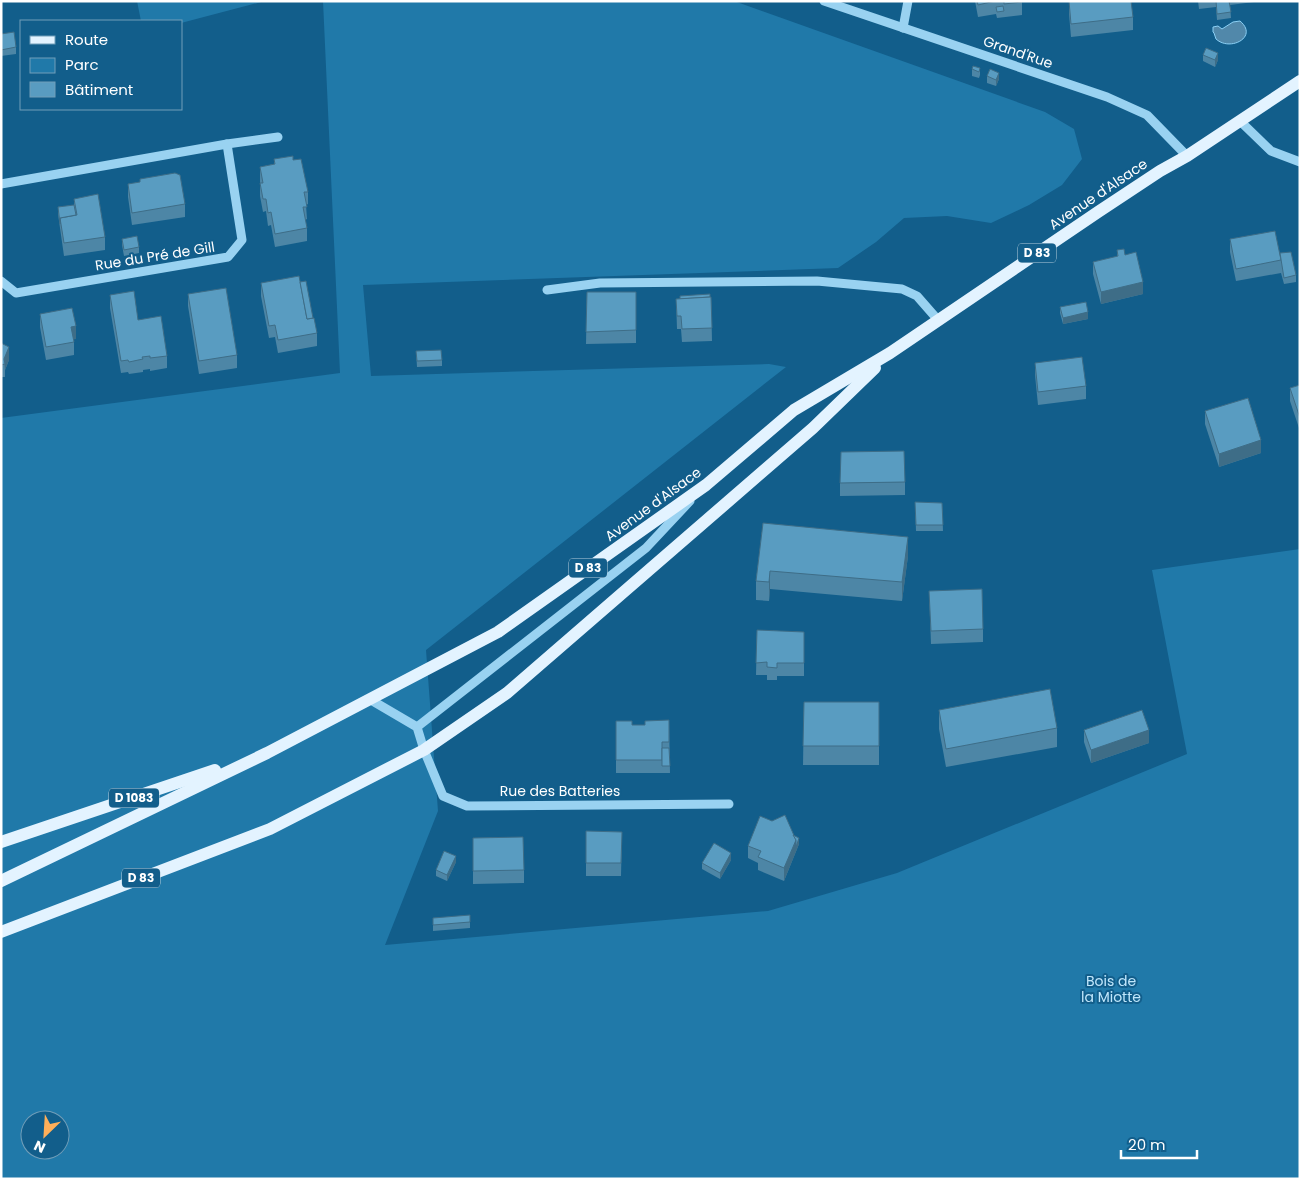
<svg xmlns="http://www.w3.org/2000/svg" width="1301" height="1180" font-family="Poppins,sans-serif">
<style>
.green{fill:#2079a9;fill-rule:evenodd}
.water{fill:#5188aa;stroke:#8bd0f5}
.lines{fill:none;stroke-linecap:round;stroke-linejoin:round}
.minor{stroke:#99d2f1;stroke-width:9}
.major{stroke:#e3f3ff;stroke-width:12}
.wall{fill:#4d86a6}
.shaded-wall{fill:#3e6d87}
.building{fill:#599cc1;stroke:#3e6d87}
.labels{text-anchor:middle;stroke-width:4;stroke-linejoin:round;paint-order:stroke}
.shield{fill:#125e8b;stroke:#b8cfdc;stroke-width:1}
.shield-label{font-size:12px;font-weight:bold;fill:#fff}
.street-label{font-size:14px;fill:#fff;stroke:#125e8b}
.park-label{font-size:14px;fill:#c0e7fc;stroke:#125e8b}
</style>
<rect width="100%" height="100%" fill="#125e8b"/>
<g class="green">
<path d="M137,1H265L181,23V21H141Z"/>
<path d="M323,1H734L1045,112L1074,129L1082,159L1062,185L1029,205L991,223L947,216L904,218L876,242L838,268L363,285L371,376L769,364L786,367L426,650L438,811L385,945L768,911L897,873L1187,754L1152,570L1300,549V1179H1V418L340,373ZM30,1120H60V1150H30Z"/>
</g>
<path class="water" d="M1240,21C1259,37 1230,52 1216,39L1214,33L1213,32V27L1218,26L1222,29L1233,22Z"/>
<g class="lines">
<g class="minor">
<path d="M824,1L1107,97L1147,115L1187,156"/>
<path d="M903,28L908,1"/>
<path d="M1240,121L1271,151L1300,162"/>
<path d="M1,184L227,144L278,137"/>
<path d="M1,281L16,293L228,257L242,240L227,144"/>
<path d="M547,290L600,283L817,281L902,289L917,296L938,320"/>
<path d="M371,700L417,727L424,750L443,796L467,806L729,804"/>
<path d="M417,727L646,548L690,501"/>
</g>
<g class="major">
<path d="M1,842L215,770"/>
<path d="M1,881L267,753L498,632L706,485L794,410L890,353L1098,212L1160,171L1187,156L1300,81"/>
<path d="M1,932L270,829L424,750L507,693L813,428L875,368"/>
</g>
</g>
<g class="wall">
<path d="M975,1H1022V15L997,18L996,14L978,17Z"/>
<path d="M1069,1L1133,17V30L1071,37L1069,14Z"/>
<path d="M1198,1H1262L1230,5L1231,18L1217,20L1216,7L1199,9Z"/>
<path d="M1,34L16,47V54L1,56Z"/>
<path d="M1203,55L1218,60L1215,67L1203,61Z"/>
<path d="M980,68V75L979,78L972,76V69Z"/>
<path d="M987,76L999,79L996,86L987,83Z"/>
<path d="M274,159L293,160L308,192V204L306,205L307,219L305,220L307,228V241L275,247L271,225L268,226L266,211L263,212L260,196V167L274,164Z"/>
<path d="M140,179L185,204V217L132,225L128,197V184L140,182Z"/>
<path d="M74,199L105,237V250L64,256L58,214V207L74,205Z"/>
<path d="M122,239L139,247V253L124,256L122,245Z"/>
<path d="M1230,239L1280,253L1296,275V282L1284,284L1281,273L1236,281L1230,252Z"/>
<path d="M1117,250L1125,255L1143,294L1101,304L1093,274V262L1117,257Z"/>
<path d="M300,282L313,318L317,333V346L278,353L275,337L269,338L261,296V283Z"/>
<path d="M587,292H636V343L586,344Z"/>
<path d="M188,294L237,355V368L199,374L188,306Z"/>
<path d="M110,295L138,320L167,356V368L150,371V369L143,370V372L129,374L128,372L121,373L110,308Z"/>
<path d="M711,297L712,341L682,342L681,329H677L676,299Z"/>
<path d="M1060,307L1088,319L1063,324L1060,313Z"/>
<path d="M40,314L76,339H74V355L46,360L40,327Z"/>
<path d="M1,343L9,360L5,370V377H1Z"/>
<path d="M416,351L442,360V366L417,367Z"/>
<path d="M1035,363L1086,386V399L1038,405L1035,375Z"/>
<path d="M1300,385V431L1290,401V388Z"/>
<path d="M1205,411L1261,453L1219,467L1205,424Z"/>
<path d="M905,482V495L840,496V483Z"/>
<path d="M915,502L942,503L943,531H916Z"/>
<path d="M763,523L908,556L902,601L770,589L769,601L756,600V581Z"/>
<path d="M929,591L983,629V642L931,644Z"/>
<path d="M757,630L804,632V676H777V680H767V675H756Z"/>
<path d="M804,702H879V765H803Z"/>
<path d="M939,710L1057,728V747L946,767L939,729Z"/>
<path d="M669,720L670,773H616V721L632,725H645Z"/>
<path d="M1084,730L1149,743L1091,763L1084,742Z"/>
<path d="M586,831L622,832L621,876H586Z"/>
<path d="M793,835L799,844L784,881L758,870V863L748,858V846Z"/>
<path d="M473,838L524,870V883L473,884Z"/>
<path d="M731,860L720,879L702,869V863Z"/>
<path d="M456,862L447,881L436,876V870Z"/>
<path d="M433,918L470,922V928L433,931Z"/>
</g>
<g class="shaded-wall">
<path d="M1218,53V60L1215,67V60Z"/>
<path d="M999,73V79L996,86V80Z"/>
<path d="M1143,282V294L1101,304V292Z"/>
<path d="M1088,312V319L1063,324V318Z"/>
<path d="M76,326V339L71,340V327Z"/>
<path d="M9,347V360L5,370L4,359Z"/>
<path d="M1261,440V453L1219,467V454Z"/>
<path d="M908,537V556L902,601V582Z"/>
<path d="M770,571V589L769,601V582Z"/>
<path d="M1149,730V743L1091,763V750Z"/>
<path d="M799,838V844L784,881V868L796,840Z"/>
<path d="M731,853V860L720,879V873Z"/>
<path d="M456,856V862L447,881V875Z"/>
</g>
<g class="building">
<path d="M977,1H995L978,5Z"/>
<path d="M1004,1H1022V2L1004,4Z"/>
<path d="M1069,1H1131L1133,17L1071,24Z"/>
<path d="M1216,1H1229L1231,12L1217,14Z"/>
<path d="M1003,6L1004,11L997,12L996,7Z"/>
<path d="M14,32L16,47L1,50V34Z"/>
<path d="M1206,48L1218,53L1215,60L1203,55Z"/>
<path d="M973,66L980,68L979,72L972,69Z"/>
<path d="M990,69L999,73L996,80L987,76Z"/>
<path d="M293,156V160L301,159L308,192H304L307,207H303L307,228L275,234L271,212L268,213L266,199H263L260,183H263L260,167L275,164L274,159Z"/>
<path d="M175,173L180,175L185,204L132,213L128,184L140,182V179Z"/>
<path d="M98,194L105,237L64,243L60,218L77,215L74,199Z"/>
<path d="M74,205L76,215L60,218V224L58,207Z"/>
<path d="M1275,231L1281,260L1236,269L1230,239Z"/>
<path d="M137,236L139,247L124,250L122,239Z"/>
<path d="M1124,249L1125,255L1136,252L1143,282L1101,292L1093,262L1118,256L1117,250Z"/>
<path d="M1291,252L1296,275L1284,278L1280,253Z"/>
<path d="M299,276L307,319L314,318L317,333L278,340L275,325L269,326L261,283Z"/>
<path d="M306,281L313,318L307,319L300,282Z"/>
<path d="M226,288L237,355L199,361L188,294Z"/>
<path d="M134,291L138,320L161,316L167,356L150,358V356L142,357L143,359L129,362L128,360L121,361L110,295Z"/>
<path d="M587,292H636V330L586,332Z"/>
<path d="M710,294V297L680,299V296Z"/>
<path d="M711,297L712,328L682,329L681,316H677L676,299Z"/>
<path d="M1086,302L1088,312L1063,318L1060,307Z"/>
<path d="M72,308L76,326L71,327L74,342L46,347L40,314Z"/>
<path d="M1,343L9,347L4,359L5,364L1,365Z"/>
<path d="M441,350L442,360L417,361L416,351Z"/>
<path d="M1082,357L1086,386L1038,392L1035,363Z"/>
<path d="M1300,385V418L1290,388Z"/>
<path d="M1248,398L1261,440L1219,454L1205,411Z"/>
<path d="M904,451L905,482L840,483L841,452Z"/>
<path d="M915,502L942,503L943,525H916Z"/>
<path d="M763,523L908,537L902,582L770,571L769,582L756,581Z"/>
<path d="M982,589L983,629L931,631L929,591Z"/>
<path d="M757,630L804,632V663H777V668L767,667V662L756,663Z"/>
<path d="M1050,689L1057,728L946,749L939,710Z"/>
<path d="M804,702H879V746H803Z"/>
<path d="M1142,710L1149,730L1091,750L1084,730Z"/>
<path d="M669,720V742H662V760H616V721H632V725H645V721Z"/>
<path d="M662,748H669L670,766H662Z"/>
<path d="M785,815L796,840L784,868L758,857L761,851L748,846L760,816L772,821Z"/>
<path d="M586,831L622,832L621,863H586Z"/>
<path d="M793,835L799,838L796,847V840Z"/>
<path d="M523,837L524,870L473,871V838Z"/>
<path d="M714,843L731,853L720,873L702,863Z"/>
<path d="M444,851L456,856L447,875L436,870Z"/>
<path d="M470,915V922L433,925V918Z"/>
</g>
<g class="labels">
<g class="shield">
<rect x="1018" y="243.5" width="38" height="19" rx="4"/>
<rect x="569" y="558.5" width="38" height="19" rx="4"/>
<rect x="109" y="788.5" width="50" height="19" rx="4"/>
<rect x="122" y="868.5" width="38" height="19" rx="4"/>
</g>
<g class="shield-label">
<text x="1037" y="257">D 83</text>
<text x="588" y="572">D 83</text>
<text x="134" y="802">D 1083</text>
<text x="141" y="882">D 83</text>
</g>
<g class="street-label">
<text transform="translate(1018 52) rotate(19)" y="5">Grand'Rue</text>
<text transform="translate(1098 194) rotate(-34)" y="5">Avenue d'Alsace</text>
<text transform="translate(155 256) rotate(-9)" y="5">Rue du Pré de Gill</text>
<text transform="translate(653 504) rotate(-36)" y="5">Avenue d'Alsace</text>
<text x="560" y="796">Rue des Batteries</text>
</g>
<g class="park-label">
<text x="1111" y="986">Bois de<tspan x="1111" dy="16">la Miotte</tspan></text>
</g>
</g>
<rect width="1301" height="1180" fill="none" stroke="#ffffff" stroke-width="5"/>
<rect x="20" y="20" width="162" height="90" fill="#125e8b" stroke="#719eb9"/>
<rect x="30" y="36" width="25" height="8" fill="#e3f3ff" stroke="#719eb9"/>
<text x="65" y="45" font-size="15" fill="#ffffff">Route</text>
<rect x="30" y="58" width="25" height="15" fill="#2079a9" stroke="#719eb9"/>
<text x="65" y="70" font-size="15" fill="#ffffff">Parc</text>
<rect x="30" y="82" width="25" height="15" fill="#599cc1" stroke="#719eb9"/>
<text x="65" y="95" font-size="15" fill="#ffffff">Bâtiment</text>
<g transform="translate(45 1135) rotate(205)"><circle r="24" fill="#125e8b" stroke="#719eb9"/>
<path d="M0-4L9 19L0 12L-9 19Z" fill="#ffaf59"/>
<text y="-8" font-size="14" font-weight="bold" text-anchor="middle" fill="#ffffff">N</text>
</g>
<path d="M1121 1150v8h76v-8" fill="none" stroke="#ffffff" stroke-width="2.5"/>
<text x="1128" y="1150" font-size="15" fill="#ffffff" stroke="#125e8b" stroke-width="4" paint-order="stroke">20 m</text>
</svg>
